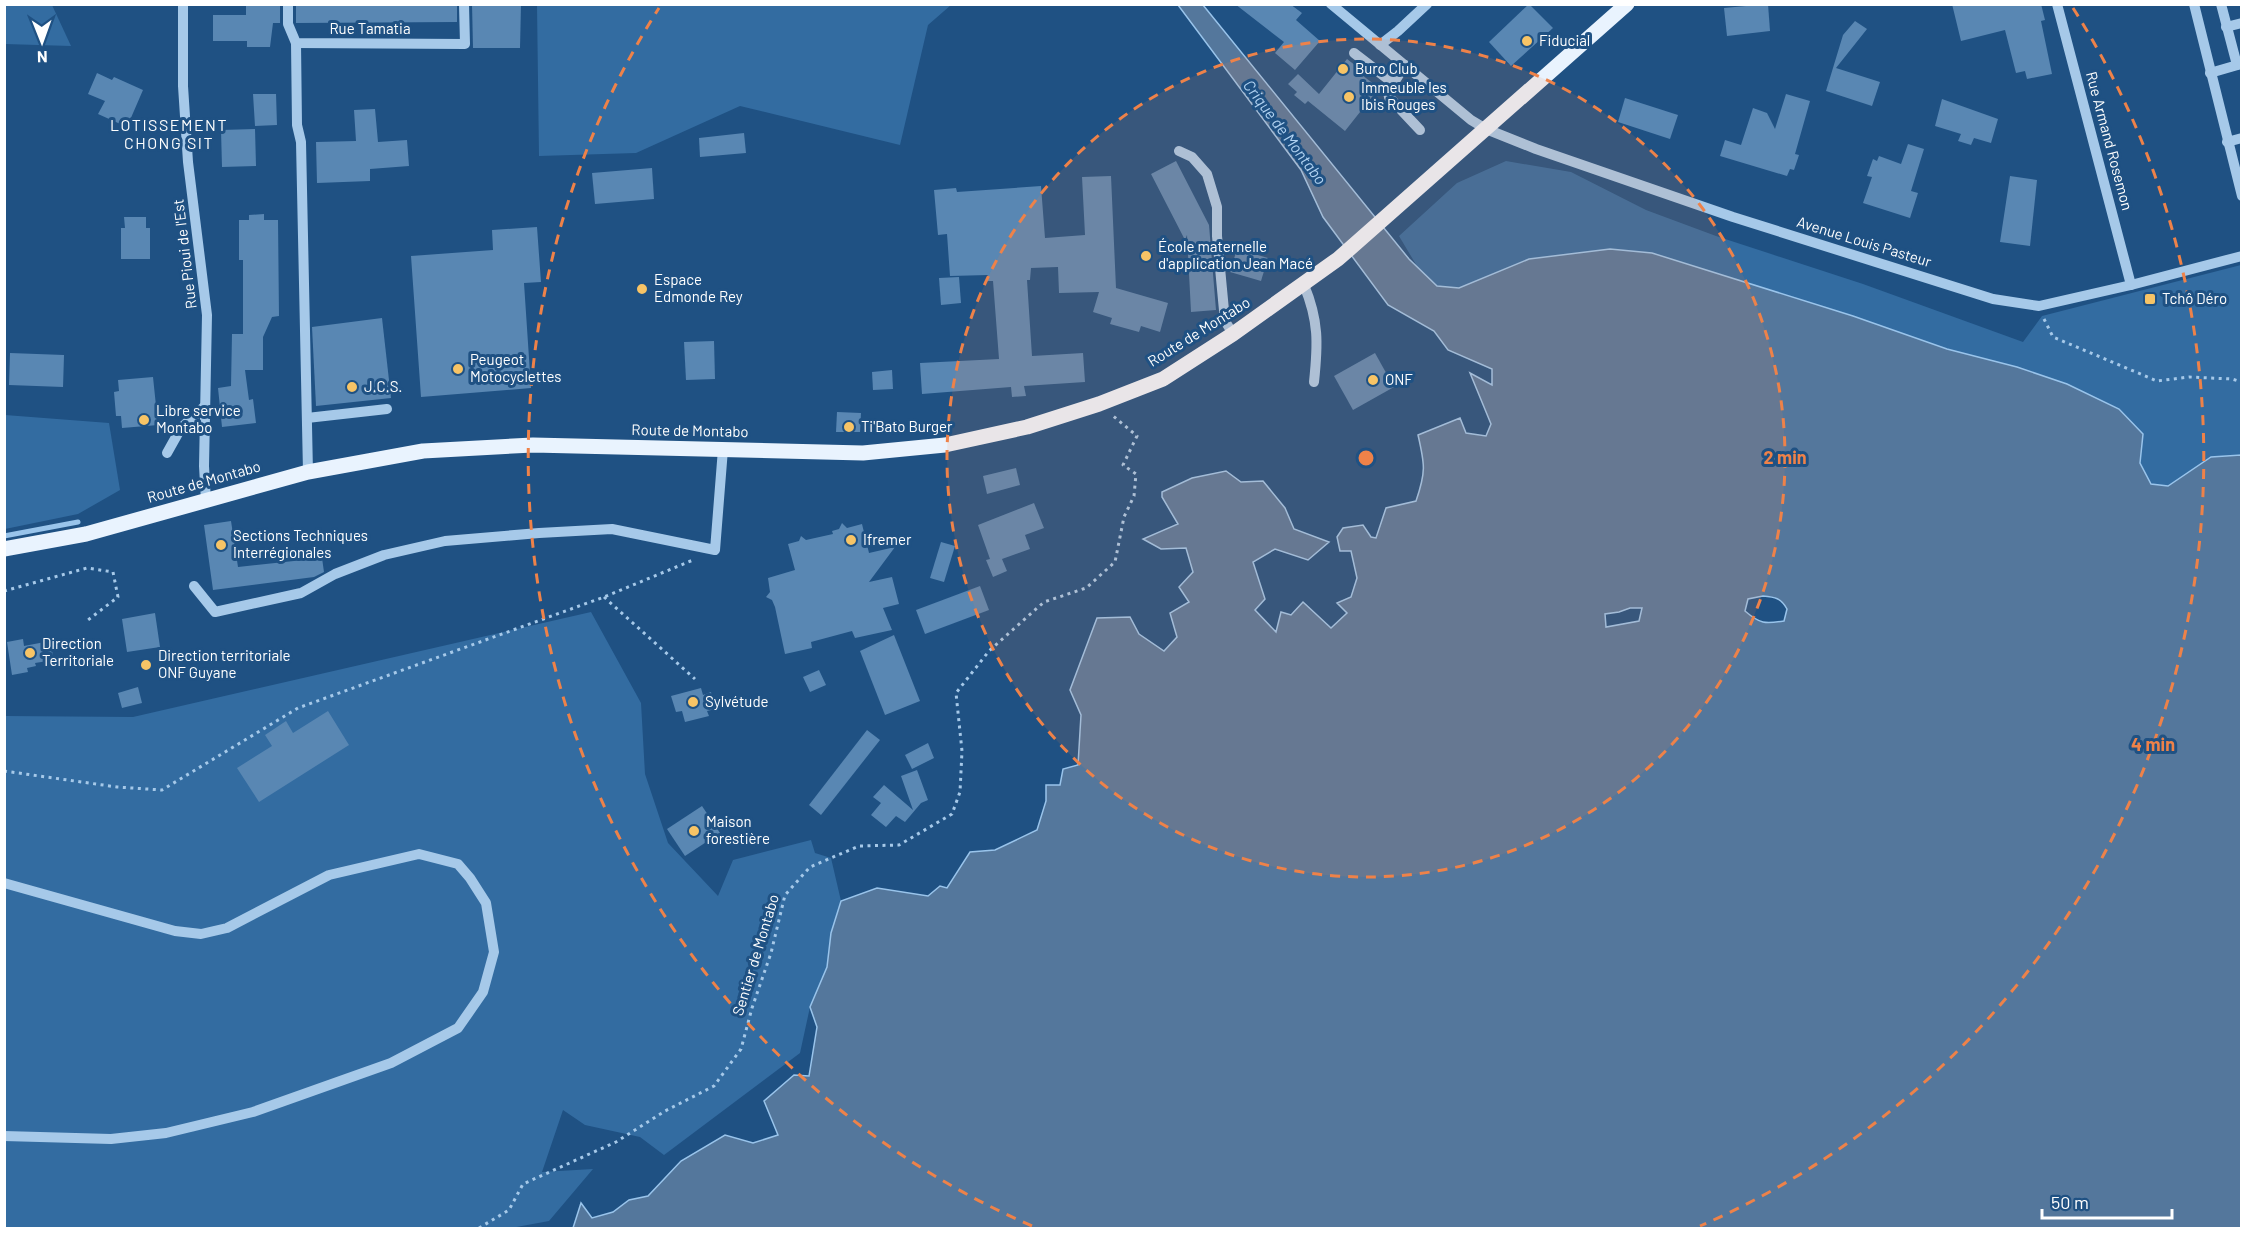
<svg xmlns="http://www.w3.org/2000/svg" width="2246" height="1233" font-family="Barlow,sans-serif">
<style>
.green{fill:#336ca1}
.water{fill:#54779c;stroke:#99c4eb;stroke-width:1.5;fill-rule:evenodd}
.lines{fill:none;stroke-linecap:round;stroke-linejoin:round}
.stream{stroke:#99c4eb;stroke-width:5}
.building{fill:#5987b3}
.path{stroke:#a6c9e9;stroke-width:3;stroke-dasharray:3 4.5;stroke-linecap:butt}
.minor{stroke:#a6c9e9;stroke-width:10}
.major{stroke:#e9f3fe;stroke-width:15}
.ring{fill:none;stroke:#ee8249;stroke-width:3;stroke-dasharray:10 8}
.poi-dot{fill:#f7c466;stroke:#1f5183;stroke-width:2}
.labels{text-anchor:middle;stroke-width:6;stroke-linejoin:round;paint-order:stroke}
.street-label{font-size:15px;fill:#fff;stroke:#1f5183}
.poi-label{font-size:15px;fill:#fff;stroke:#1f5183;text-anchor:start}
.neighbourhood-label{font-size:16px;letter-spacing:1.5px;fill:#fff;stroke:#1f5183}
.water-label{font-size:16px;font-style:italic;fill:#b1d2f1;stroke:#1f5183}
.centre{fill:#ee8249;stroke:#1f5183;stroke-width:3}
.ring-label{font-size:18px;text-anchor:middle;font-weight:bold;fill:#ee8249;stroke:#1f5183;stroke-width:6;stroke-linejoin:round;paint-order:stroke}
</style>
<rect width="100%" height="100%" fill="#1f5183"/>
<g class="green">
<path d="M52,5L71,46L5,44V5Z"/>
<path d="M537,5V4L951,5L928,25L900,145L740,106L636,153L539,156Z"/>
<path d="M1506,161L1571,172L1646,210L1716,236L1863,284L2023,342L2042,316L2241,265V518L1541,372L1427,283L1399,236L1457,183Z"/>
<path d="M5,415L109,423L120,490L78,514L5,529Z"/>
<path d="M591,612L641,703L645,774L668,843L718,896L733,860L811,840L815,853L831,858L841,901L831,933L827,967L810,1007L800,1053L664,1155L640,1137L585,1125L563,1110L542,1172L593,1169L549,1221L511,1228H5V716L133,717Z"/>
</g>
<path class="water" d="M1178,5H1203L1409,259L1437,286L1459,288L1529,259L1610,249L1652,253L1853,316L1947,349L2017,367L2067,384L2119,409L2143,434L2140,463L2151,484L2168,486L2211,457L2241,455V1228H573L581,1203L592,1218L613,1212L629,1200L648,1196L681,1161L725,1135L753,1143L778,1135L764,1101L794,1075L809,1076L817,1027L810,1007L827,967L831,933L841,901L877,888L928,896L940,886L947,888L970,852L995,850L1037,830L1046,801V785H1060L1063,769L1078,765L1081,715L1070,690L1097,618L1130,617L1139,634L1164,651L1177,637L1170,613L1189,602L1179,587L1193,572L1186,548L1161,549L1143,539L1178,524L1162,497V492L1192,478L1226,471L1241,482L1263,481L1285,508L1294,529L1329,542L1308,560L1275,549L1253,562L1265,599L1255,610L1276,632L1281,612L1291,615L1303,602L1331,628L1347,613L1337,603L1351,597L1357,578L1351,551H1340L1337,537L1343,528L1363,525L1371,537L1376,538L1386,508L1416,501C1426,472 1425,465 1418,435L1460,418L1466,433L1486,436L1491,424L1470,373L1492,385V369L1448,350L1434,331L1388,305L1323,217L1301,170ZM1763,596C1775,597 1781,598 1787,609L1784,621C1765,624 1760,624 1745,611L1748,599ZM1630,608H1642L1639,621L1606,627L1605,614L1619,612Z"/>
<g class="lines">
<path class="stream" d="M4,536L78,522"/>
</g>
<g class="building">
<path d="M246,4H280V23H273L270,47H247V41H213V15H246Z"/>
<path d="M296,4H457V22L296,23Z"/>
<path d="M472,4H521L520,48H473Z"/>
<path d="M1235,4H1290L1302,13L1296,20L1320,41L1295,70L1275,53L1284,42Z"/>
<path d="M1529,4L1553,28L1511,66L1489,42Z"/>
<path d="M1768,4L1770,31L1727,36L1724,8Z"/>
<path d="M1952,4H2041L2045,20L2041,21L2052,74L2027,79L2025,71L2016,73L2005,30L1961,41Z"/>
<path d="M1855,21L1867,29L1836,68L1880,82L1872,106L1826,91L1843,35Z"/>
<path d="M1347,59L1360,69L1358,72L1379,88L1345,131L1308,101L1305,104L1294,95L1297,92L1288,84L1298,74L1319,94Z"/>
<path d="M97,73L112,80L114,77L143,90L127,127L98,114L105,101L88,94Z"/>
<path d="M253,94H276L277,125L255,126Z"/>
<path d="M1786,94L1810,101L1795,154L1799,155L1794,170L1790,169L1787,176L1720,156L1725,140L1741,145L1753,108L1767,113L1775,129Z"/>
<path d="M1625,98L1678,115L1670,139L1618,122Z"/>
<path d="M1942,99L1998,119L1991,143L1974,138L1971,145L1958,141L1961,134L1935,126Z"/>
<path d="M375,109L378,142L407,140L409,166L370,169V181L317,183L316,142L356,141L354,110Z"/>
<path d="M255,129L256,166L222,167L221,130Z"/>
<path d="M744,133L746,153L700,157L699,138Z"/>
<path d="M1908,144L1924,149L1911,191L1918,193L1910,218L1863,203L1872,177L1867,176L1873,159L1877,161L1879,156L1901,164Z"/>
<path d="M1176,161L1209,225L1216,310L1191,312L1187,235L1185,240L1151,174Z"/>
<path d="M652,168L654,199L595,204L592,173Z"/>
<path d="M1111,176L1116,288L1168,303L1160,332L1141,326L1139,332L1110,324L1112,318L1093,312L1099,292L1059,293L1058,267L1031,268L1030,280H1027L1032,356L1083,353L1085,382L1024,386L1026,396L1012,397L1011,387L922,394L920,363L999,359L993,281H988V275L950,276L947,234L938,235L934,190L956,188L957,192L1041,186L1045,238L1085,235L1082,177Z"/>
<path d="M2010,176L2037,180L2030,246L2000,242Z"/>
<path d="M264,214V220H278L279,316L272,317L263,337V370H245L249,400L253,399L256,423L222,427L218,388L231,386L232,334H243V260H239V220H249V215Z"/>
<path d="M124,217H146V228H150V259H121V228H125Z"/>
<path d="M537,227L541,282L524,283L531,388L421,397L411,256L493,250L492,230Z"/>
<path d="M1237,249L1268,258L1261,281L1230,272Z"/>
<path d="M959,277L961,303L941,305L939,278Z"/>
<path d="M382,318L391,398L316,406L312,327Z"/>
<path d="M714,341L715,379L686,380L684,342Z"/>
<path d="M10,353L64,355L63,387L9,385Z"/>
<path d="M1375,353L1394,387L1353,410L1334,376Z"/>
<path d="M892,370L893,389L873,390L872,372Z"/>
<path d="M153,377L158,425L122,428L121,416H116L114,392L119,391L118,380Z"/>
<path d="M837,412L861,413L860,432H836Z"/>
<path d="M1016,468L1020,485L987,494L983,476Z"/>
<path d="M1034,503L1044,528L1025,535L1030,549L1002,559L1007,571L993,577L986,560L990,559L978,525Z"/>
<path d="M231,521L238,567L322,558L324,572L314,577L213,590L204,525Z"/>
<path d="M842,523L847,528L862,524L869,553L895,547L869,582L892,577L899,604L883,608L892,630L855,638L852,631L811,642L812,648L785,654L775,607L772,600L766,597L770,592L768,578L795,570L788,544L799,541L801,536L806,540L833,534L832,531L839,529Z"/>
<path d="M941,542L955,546L944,582L930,578Z"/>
<path d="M980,586L989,610L925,634L916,610Z"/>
<path d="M155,613L160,647L127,652L122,619Z"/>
<path d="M894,635L920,701L885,715L860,651Z"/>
<path d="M23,639L24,646L50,641L54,660L35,663L36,666L27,668L28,672L12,675L7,642Z"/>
<path d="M819,670L826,685L810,692L803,677Z"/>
<path d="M138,687L142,703L122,708L118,693Z"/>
<path d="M701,688L703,695L711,692L715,709L707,711L709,716L685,722L682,711L676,712L671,696Z"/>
<path d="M328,711L349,745L259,802L237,768L272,746L265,735L286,721L293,733Z"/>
<path d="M867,730L880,740L821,815L809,805Z"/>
<path d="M928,743L934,758L912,769L905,755Z"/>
<path d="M917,770L928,800L921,803L905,822L896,816L886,827L871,815L881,803L873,797L884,785L913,810L901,776Z"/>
<path d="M702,806L720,833L685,856L667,829Z"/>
</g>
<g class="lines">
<g class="path">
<path d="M2044,319L2053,337L2157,381L2189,377L2232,379L2242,382"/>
<path d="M4,591L87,568L113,572L118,597L88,620"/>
<path d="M604,597L695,679"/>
<path d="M4,771L117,787L162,790L298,708L604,597L693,560"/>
<path d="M479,1228L509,1210L523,1184L616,1142L665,1111L714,1086L741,1049L752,1008L771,953L785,895L810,867L859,846L899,845L952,814L960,792L962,751L956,693L989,651L1044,602L1086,588L1115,562L1124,517L1134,496L1136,474L1123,465L1137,436L1112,415"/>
</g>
<g class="minor">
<path d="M183,4V86L188,162L207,315L204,466L206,501"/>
<path d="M288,4V24L296,43L465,44L464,4"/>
<path d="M1331,4L1471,120L1486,129L1536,149L1733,217L1993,299L2039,306L2131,285L2242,256"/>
<path d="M2057,4L2131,285"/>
<path d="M2194,4L2242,196"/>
<path d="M2221,4L2237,65"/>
<path d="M2226,27L2242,23"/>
<path d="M296,43L297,125L301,142L308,472"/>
<path d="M1380,45L1398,31L1427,4"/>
<path d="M1354,53L1393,83"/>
<path d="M1405,65L1388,92L1389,97L1420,130"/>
<path d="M2210,73L2241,64"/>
<path d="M2227,142L2242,138"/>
<path d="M1179,151L1192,157L1207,174L1217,207V236L1225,321L1233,334"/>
<path d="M1304,285C1319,321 1318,344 1314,382"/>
<path d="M307,418L387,409"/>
<path d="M167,453L181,428L205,406"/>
<path d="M194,586L215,612L301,593L335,574L384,555L445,541L539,533L612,529L715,550L723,449"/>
<path d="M4,883L175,931L201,934L227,928L329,875L419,854L458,864L470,878L486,903L494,952L483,992L458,1028L391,1063L253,1112L166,1133L111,1139L4,1136"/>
</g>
<path class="major" d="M4,549L86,534L308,472L423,451L533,445L863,453L945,445L1027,427L1099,404L1163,379L1233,334L1338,259L1627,4"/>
</g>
<circle cx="1366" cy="458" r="419" fill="#ee8249" fill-opacity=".12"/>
<g class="ring">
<circle cx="1366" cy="458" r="419"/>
<path d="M1032 1226A838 838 0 0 1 659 8M2073 8A838 838 0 0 1 1700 1226"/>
</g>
<g class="poi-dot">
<circle cx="1527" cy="41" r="6"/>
<circle cx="1343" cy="69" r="6"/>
<circle cx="1349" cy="97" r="6"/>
<circle cx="1146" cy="256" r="6"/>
<circle cx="642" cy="289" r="6"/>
<rect x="2144" y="293" width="12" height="12" rx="3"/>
<circle cx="458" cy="369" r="6"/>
<circle cx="1373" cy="380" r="6"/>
<circle cx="352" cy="387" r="6"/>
<circle cx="144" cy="420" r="6"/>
<circle cx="849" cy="427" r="6"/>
<circle cx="851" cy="540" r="6"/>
<circle cx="221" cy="545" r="6"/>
<circle cx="30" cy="653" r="6"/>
<circle cx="146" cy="665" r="6"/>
<circle cx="693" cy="702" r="6"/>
<circle cx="694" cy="831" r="6"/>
</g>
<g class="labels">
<g class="street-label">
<text x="370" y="34">Rue Tamatia</text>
<text transform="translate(2109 141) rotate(75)" y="5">Rue Armand Rosemon</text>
<text transform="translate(1864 242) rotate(17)" y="5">Avenue Louis Pasteur</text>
<text transform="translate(185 254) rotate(-97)" y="5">Rue Pioui de l'Est</text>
<text transform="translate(1199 332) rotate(-32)" y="5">Route de Montabo</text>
<text transform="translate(690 431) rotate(1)" y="5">Route de Montabo</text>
<text transform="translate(204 482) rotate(-16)" y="5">Route de Montabo</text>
<text transform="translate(756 955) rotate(-73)" y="5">Sentier de Montabo</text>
</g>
<g class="poi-label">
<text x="1539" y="46">Fiducial</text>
<text x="1355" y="74">Buro Club</text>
<text x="1361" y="93">Immeuble les<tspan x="1361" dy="17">Ibis Rouges</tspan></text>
<text x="1158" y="252">École maternelle<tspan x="1158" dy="17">d'application Jean Macé</tspan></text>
<text x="654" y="285">Espace<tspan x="654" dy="17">Edmonde Rey</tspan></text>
<text x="2162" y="304">Tchô Déro</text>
<text x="470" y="365">Peugeot<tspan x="470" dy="17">Motocyclettes</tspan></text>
<text x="1385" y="385">ONF</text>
<text x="364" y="392">J.C.S.</text>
<text x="156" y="416">Libre service<tspan x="156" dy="17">Montabo</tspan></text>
<text x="861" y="432">Ti'Bato Burger</text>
<text x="233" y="541">Sections Techniques<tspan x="233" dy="17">Interrégionales</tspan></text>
<text x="863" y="545">Ifremer</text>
<text x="42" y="649">Direction<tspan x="42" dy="17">Territoriale</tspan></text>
<text x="158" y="661">Direction territoriale<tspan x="158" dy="17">ONF Guyane</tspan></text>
<text x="705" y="707">Sylvétude</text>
<text x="706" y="827">Maison<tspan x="706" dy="17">forestière</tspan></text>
</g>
<g class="neighbourhood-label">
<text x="169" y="131">LOTISSEMENT<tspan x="169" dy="18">CHONG SIT</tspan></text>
</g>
<g class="water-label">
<text transform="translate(1285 132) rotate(53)" y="6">Crique de Montabo</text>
</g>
</g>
<circle cx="1366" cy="458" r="9" class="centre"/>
<g class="ring-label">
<text x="1785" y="464">2 min</text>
<text x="2153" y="751">4 min</text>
</g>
<rect width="2246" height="1233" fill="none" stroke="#ffffff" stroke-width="12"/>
<g transform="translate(42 42) rotate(179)" stroke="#1f5183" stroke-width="4.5" paint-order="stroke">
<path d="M0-4.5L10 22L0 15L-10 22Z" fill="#ffffff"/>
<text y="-9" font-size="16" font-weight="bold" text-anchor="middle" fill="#ffffff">N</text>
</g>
<path d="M2042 1209v9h130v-9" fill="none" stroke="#ffffff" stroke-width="3"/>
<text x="2051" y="1209" font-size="18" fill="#ffffff" stroke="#1f5183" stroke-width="4.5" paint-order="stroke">50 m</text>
</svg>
